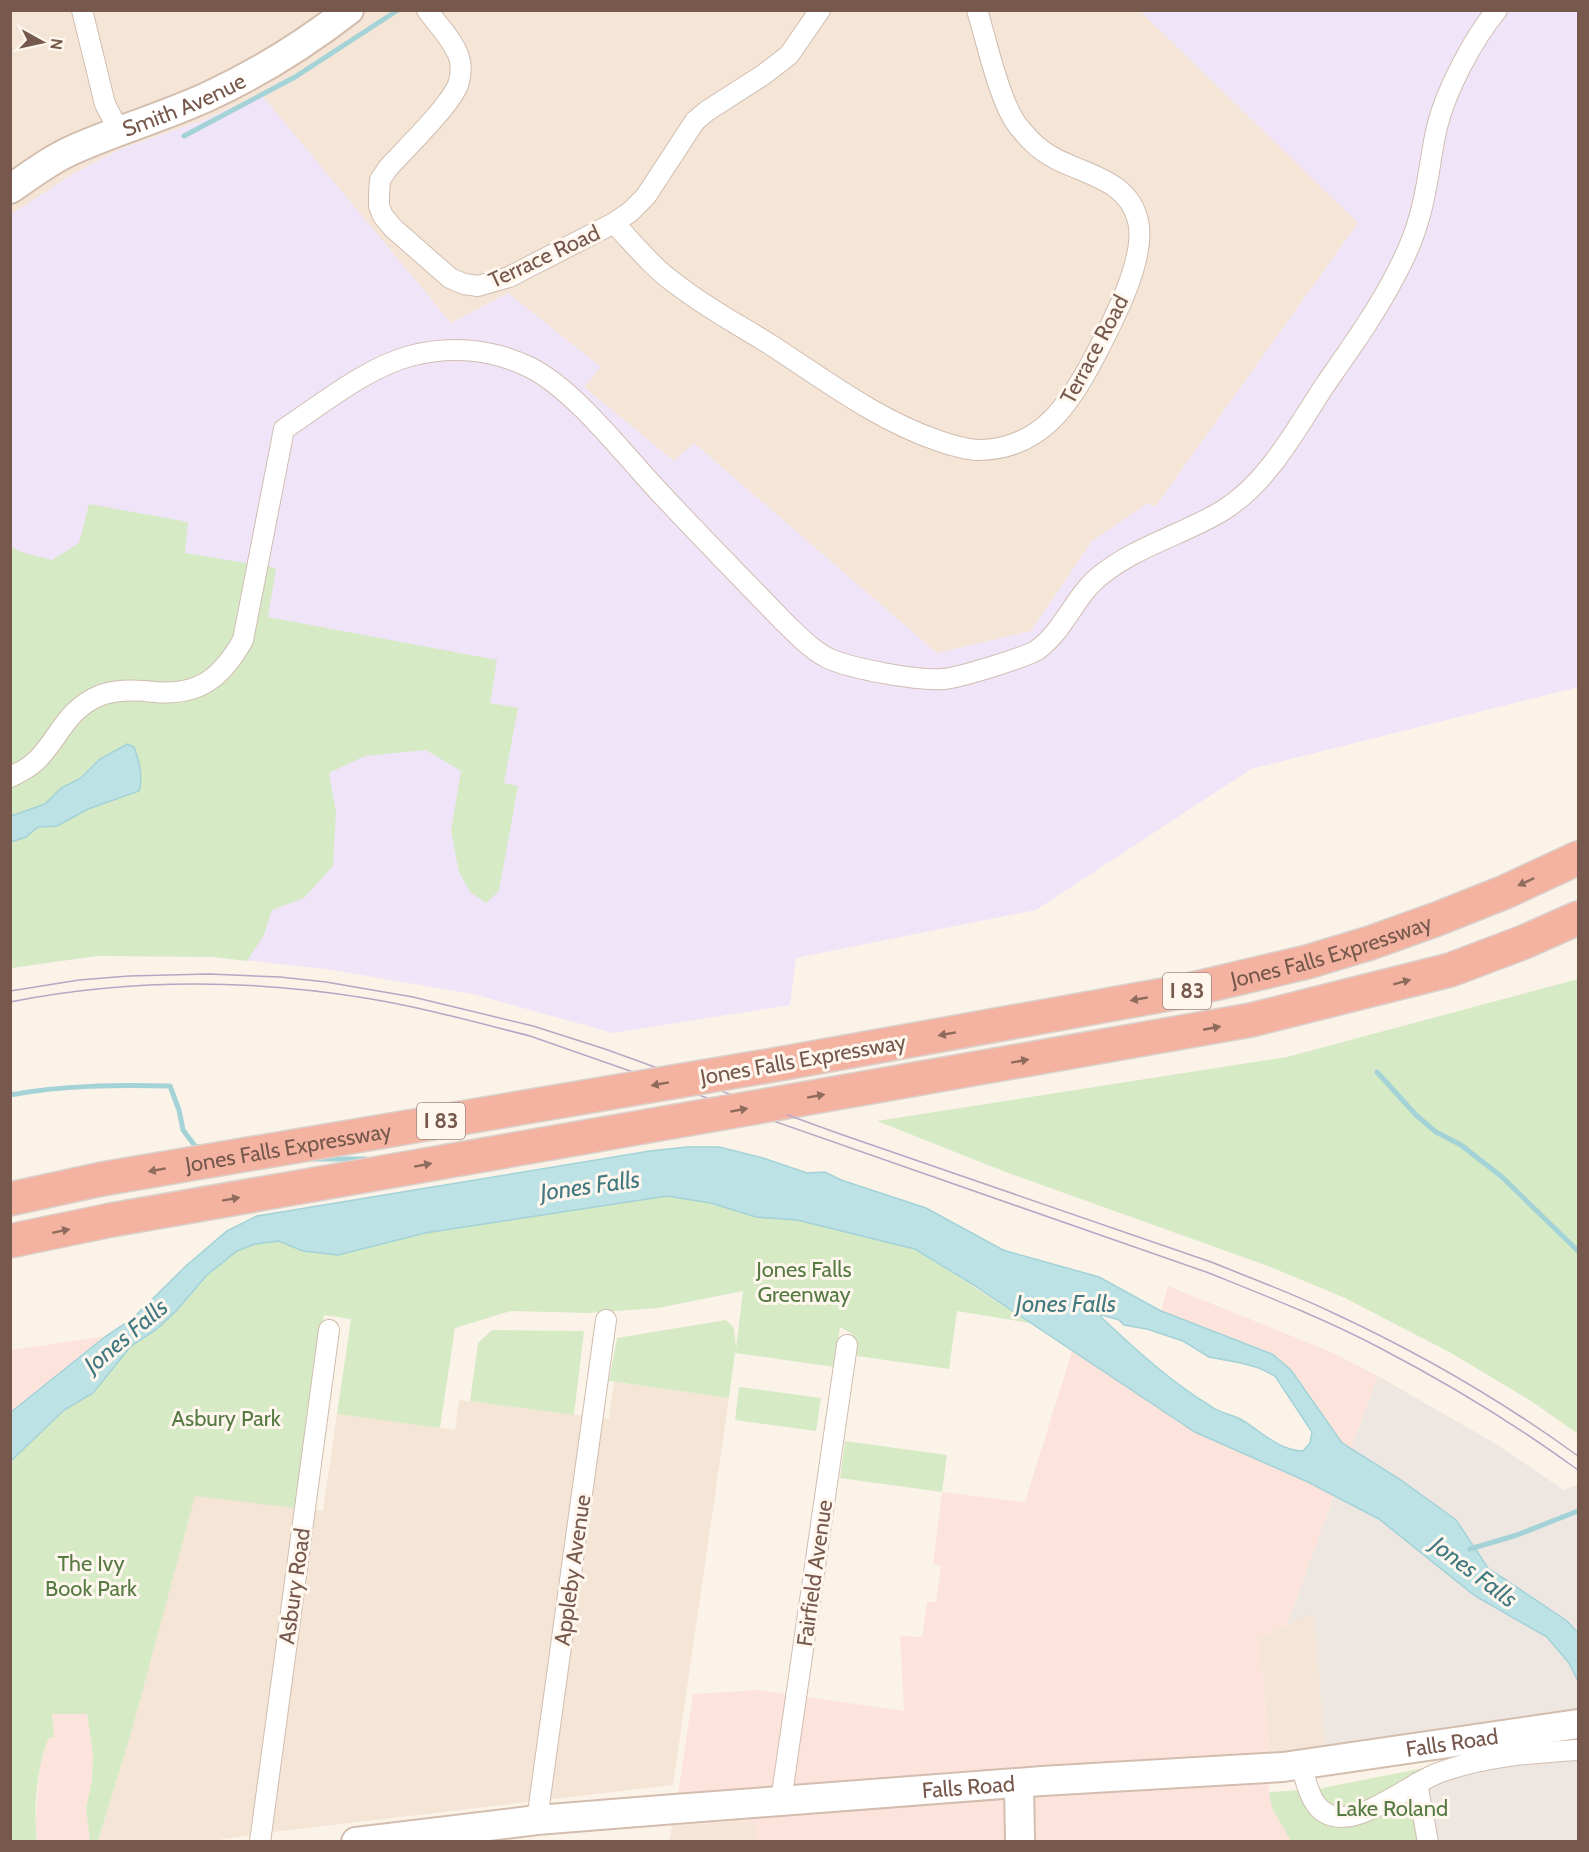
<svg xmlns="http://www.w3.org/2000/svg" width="1589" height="1852" font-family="Cabin,sans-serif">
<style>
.residential{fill:#f4e5d6}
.commercial{fill:#fce4dc}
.industrial{fill:#ede6e1}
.education{fill:#f0e4f9}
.green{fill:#d6eac6}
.water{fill:#bce2e6;stroke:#a3d2d7;stroke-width:1.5;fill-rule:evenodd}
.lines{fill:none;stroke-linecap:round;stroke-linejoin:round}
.stream{stroke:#a3d2d7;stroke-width:5}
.street-casing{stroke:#d0bdb0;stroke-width:22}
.secondary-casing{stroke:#d3bdae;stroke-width:32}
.highway-casing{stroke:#d9d1cd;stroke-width:36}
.street{stroke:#fff;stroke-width:20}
.secondary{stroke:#fff;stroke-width:28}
.highway{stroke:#f4b3a1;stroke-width:33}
.tram{stroke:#b6a6c6;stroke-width:1.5}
.highway-bridge-casing{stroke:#d9d1cd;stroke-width:36;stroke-linecap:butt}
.highway-bridge{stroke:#f4b3a1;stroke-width:33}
.oneway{fill:#8f6b5d}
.labels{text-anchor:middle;stroke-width:6;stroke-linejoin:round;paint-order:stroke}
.shield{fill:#fff7ee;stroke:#9f887d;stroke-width:1.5}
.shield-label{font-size:21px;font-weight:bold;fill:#76594c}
.street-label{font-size:22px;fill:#76594c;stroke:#fff7ee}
.park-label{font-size:22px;fill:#577b44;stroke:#fff7ee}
.water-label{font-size:24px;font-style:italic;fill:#437a82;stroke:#fff7ee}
</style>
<rect width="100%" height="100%" fill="#fcf3e8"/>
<g class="residential">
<path d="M1140,10L1358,223L1155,507L1092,541L1031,631L937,653L694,443L674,461L584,387L601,367L508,293L451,323L261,95L204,120L120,149L71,175L11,215V11Z"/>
<path d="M614,1382L729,1398L673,1785L281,1831L211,1841L98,1842L132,1730L195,1495L323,1511L337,1414L455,1430L459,1400L609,1419Z"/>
<path d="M1314,1612L1325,1747L1270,1753L1259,1638Z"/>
<path d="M754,1821L756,1841L669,1842L672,1825Z"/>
</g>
<g class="commercial">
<path d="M1168,1286L1331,1352L1378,1376L1351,1449L1342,1443L1291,1370L1272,1354L1161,1311Z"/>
<path d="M106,1336L11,1412V1350Z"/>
<path d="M1072,1351L1195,1432L1308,1482L1334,1496L1287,1625L1259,1638L1270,1753L1269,1792L1273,1808L1291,1841L756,1842L754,1821L672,1825L679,1788L693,1694L759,1690L904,1711L900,1636L922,1637L927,1602H936L941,1566L933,1564L942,1492L1025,1502Z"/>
<path d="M52,1713L87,1714L93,1754L92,1780L86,1808L90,1841L37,1842L35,1827L41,1752L49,1738Z"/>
</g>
<g class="industrial">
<path d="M1378,1376L1496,1444L1564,1490L1578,1484V1633L1567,1621L1488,1568L1401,1480L1351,1449Z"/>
<path d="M1334,1496L1379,1519L1475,1596L1547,1637L1569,1663L1578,1681V1710L1325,1747L1314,1613L1287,1625Z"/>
<path d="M1578,1758V1841H1436L1424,1768Z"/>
</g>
<path class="education" d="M1140,11H1578V687L1251,769L1036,910L796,958L790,1005L613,1033L473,994L326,969L214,957L142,955L96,956L11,968L10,215L71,175L120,149L204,120L261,94L451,323L508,293L601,367L584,387L674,461L694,443L937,653L1031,631L1092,541L1148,503L1155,507L1358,223Z"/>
<g class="green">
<path d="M89,504L188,522L185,553L276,568L268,617L497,660L490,703L518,708L504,783L518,786L499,891L486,903L470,892L459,872L451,831L461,771L426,750L365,756L329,773L336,813L333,866L304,898L272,910L264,935L247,961L214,957L97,956L11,968L10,546L21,552L52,560L79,543Z"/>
<path d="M1578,979V1434L1531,1401L1451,1353L1345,1298L1268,1266L1003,1171L877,1121L1287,1057Z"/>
<path d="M667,1196L711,1203L756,1217L797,1220L915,1249L1030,1323L957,1311L949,1369L857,1356L852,1334L840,1327L834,1367L735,1353L729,1398L609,1381L617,1338L726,1320L734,1328L736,1349L743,1291L658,1308L588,1313L511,1311L455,1328L440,1428L337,1414L351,1319L324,1315L295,1508L195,1496L132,1730L98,1841H90L86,1808L92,1780L93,1754L87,1714H52L54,1737L49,1738C37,1762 33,1815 37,1841H11V1461L64,1410L93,1393L131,1346L157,1329L176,1311L207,1275L236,1251L255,1244L279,1241L303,1251L338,1255L425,1233Z"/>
<path d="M492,1330L584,1331L574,1415L470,1401L478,1343Z"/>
<path d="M739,1387L821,1398L816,1431L735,1420Z"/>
<path d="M845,1441L947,1455L942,1492L840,1478Z"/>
<path d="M1424,1768L1436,1841H1291L1272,1808L1269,1792L1317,1789Z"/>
</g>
<g class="water">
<path d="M127,744L134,747C139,760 143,778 139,791L88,809L57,826L38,827L26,837L11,842V816L45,804L61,788L81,778L100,759Z"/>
<path d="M687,1147H719L763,1158L807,1173L825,1172L841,1180L926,1208L1003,1250L1099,1277L1161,1311L1272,1354L1291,1370L1342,1443L1401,1480L1456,1520L1488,1568L1567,1621L1578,1633V1681L1569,1663L1547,1637L1475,1596L1379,1519L1308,1482L1195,1432L972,1284L915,1249L797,1220L756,1217L711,1203L667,1196L425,1233L338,1255L303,1251L279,1241L255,1244L237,1251L207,1275L176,1311L157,1329L131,1346L93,1393L64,1410L11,1461V1412L106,1336L132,1319L187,1265L227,1231L257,1216L650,1151ZM1102,1315L1119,1320L1124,1325L1147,1329L1183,1341L1209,1357L1241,1363L1259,1368L1275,1376L1312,1432L1310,1443L1303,1451C1278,1450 1262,1432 1242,1420C1233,1415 1221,1413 1212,1407C1171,1382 1136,1350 1101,1317Z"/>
</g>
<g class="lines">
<g class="stream">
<path d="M184,136L295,77L398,10"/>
<path d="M1377,1072L1416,1115L1436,1132L1461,1145L1502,1177L1578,1251"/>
<path d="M10,1095C64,1085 116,1085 170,1086L179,1110L183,1130L195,1146L201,1147"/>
<path d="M311,1159H365"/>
<path d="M1470,1549L1517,1535L1578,1511"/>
</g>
<g class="street-casing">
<g id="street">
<path d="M82,10L105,104L119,131"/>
<path d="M427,10C438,25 453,40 459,57C462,67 461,76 458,85C448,108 407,147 388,168L380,180L379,193V206L383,216L393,228L450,278L464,284L478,286L509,277L614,223L630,212L646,196L695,121L707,111L763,75L789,55L820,10"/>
<path d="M614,223C634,244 652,267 676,284C705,307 739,325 771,345C825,380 877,420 939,441C951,445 966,450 979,450C1041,449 1069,405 1095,356C1112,323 1147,258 1138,221C1127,173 1072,175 1039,148C1032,143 1024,133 1018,126C999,101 987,42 977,10"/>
<path d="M10,777C19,773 30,767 37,760C60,737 66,709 101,695C118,689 138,690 155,692C200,696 222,677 243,640L284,429C322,404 366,368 410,356C450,345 492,349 529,367C571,387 619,448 651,483C694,530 739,575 783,621C797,634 812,651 830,659C853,669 918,681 943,679C958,678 1024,658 1037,650C1064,631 1075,595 1101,575C1135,547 1184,534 1222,511C1268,483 1296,429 1325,385C1350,349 1376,313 1396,274C1405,257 1414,237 1419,218C1428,189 1430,157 1437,127C1446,90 1473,39 1497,10"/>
<path d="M1301,1765C1308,1788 1312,1817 1342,1817C1370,1817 1411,1784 1438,1773C1483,1756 1531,1753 1578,1750"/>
<path d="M1417,1783L1428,1842"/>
<path d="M781,1801L847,1345"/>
<path d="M537,1820L606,1320"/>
<path d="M260,1842L329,1330"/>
</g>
</g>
<g class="secondary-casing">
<g id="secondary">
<path id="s1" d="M10,189C32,174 53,158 77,148C120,129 166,116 209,96C259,73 305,44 349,10"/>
<path d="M1019,1783L1020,1842"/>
<path id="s2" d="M356,1842L537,1820L675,1809L1042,1781L1283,1767L1578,1724"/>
</g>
</g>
<g class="highway-casing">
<g id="highway">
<path id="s3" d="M779,1064L1180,992L1307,962L1370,943L1437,919L1505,892L1578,858"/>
<path d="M774,1104L1251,1020L1450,970L1524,942L1578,918"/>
<path d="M10,1199L102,1179"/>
<path d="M10,1241L111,1220"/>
</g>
</g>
<use href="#street" class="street"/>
<use href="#secondary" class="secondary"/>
<use href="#highway" class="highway"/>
<g class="tram">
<path d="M10,991L79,980L129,976L209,974L280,977L326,982L413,997L533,1026L605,1049L840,1134L1211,1262C1251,1278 1291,1293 1329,1311C1416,1351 1501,1400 1578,1456"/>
<path d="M10,1002C127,979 248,979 365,998C421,1007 475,1022 530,1036L1209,1273C1266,1296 1325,1319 1380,1348C1449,1384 1515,1424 1578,1470"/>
</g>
<g class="highway-bridge-casing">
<g id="highway-bridge">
<path id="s4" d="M102,1179L779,1064"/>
<path d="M111,1220L774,1104"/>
</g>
</g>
<use href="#highway-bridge" class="highway-bridge"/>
</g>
<defs><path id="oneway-solid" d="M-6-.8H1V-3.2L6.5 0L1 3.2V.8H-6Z" transform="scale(1.5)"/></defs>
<g class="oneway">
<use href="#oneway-solid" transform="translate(1526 882) rotate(155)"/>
<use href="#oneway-solid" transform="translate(1402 982) rotate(-15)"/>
<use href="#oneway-solid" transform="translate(1139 999) rotate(170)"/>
<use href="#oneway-solid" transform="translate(1212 1028) rotate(-11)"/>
<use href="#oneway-solid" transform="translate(947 1034) rotate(170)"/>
<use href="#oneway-solid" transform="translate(1020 1061) rotate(-10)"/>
<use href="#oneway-solid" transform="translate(660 1084) rotate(170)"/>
<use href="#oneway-solid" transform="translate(816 1096) rotate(-10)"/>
<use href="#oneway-solid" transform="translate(739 1110) rotate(-10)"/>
<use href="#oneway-solid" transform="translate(423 1165) rotate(-10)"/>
<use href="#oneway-solid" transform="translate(157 1170) rotate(170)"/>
<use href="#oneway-solid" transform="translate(231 1199) rotate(-10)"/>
<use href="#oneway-solid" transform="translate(61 1231) rotate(-12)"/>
</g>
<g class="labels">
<g class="shield">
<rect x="1163" y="973" width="48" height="36" rx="4.5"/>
<rect x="417" y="1103" width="48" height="36" rx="4.5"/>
</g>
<g class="shield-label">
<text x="1187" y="998">I 83</text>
<text x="441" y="1128">I 83</text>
</g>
<g class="street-label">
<text dy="8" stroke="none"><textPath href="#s1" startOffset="194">Smith Avenue</textPath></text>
<text transform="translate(544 256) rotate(-25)" y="8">Terrace Road</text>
<text transform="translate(1094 349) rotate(-62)" y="8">Terrace Road</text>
<text dy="8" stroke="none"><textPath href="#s3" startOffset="564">Jones Falls Expressway</textPath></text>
<text transform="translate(803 1059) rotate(-10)" y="8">Jones Falls Expressway</text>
<text dy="8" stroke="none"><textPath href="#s4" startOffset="189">Jones Falls Expressway</textPath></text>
<text transform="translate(572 1570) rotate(-82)" y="8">Appleby Avenue</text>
<text transform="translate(814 1573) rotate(-82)" y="8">Fairfield Avenue</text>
<text transform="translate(294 1586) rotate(-82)" y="8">Asbury Road</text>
<text dy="8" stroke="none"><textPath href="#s2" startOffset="1101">Falls Road</textPath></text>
<text dy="8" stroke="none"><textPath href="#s2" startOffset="615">Falls Road</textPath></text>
</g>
<g class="park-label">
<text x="804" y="1277">Jones Falls<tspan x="804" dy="25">Greenway</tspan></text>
<text x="226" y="1426">Asbury Park</text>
<text x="91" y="1571">The Ivy<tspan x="91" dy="25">Book Park</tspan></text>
<text x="1392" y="1816">Lake Roland</text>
</g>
<g class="water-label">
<text transform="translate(590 1186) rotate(-8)" y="8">Jones Falls</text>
<text x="1066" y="1312">Jones Falls</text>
<text transform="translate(126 1336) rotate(-40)" y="8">Jones Falls</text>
<text transform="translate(1474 1572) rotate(37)" y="8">Jones Falls</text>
</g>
</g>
<rect width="1589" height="1852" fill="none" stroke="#76594c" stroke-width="24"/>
<g transform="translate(42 42) rotate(98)" stroke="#fff7ee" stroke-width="4.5" paint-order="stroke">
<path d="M0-4.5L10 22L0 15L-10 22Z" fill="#76594c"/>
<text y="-9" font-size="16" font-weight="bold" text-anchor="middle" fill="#76594c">N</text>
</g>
</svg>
